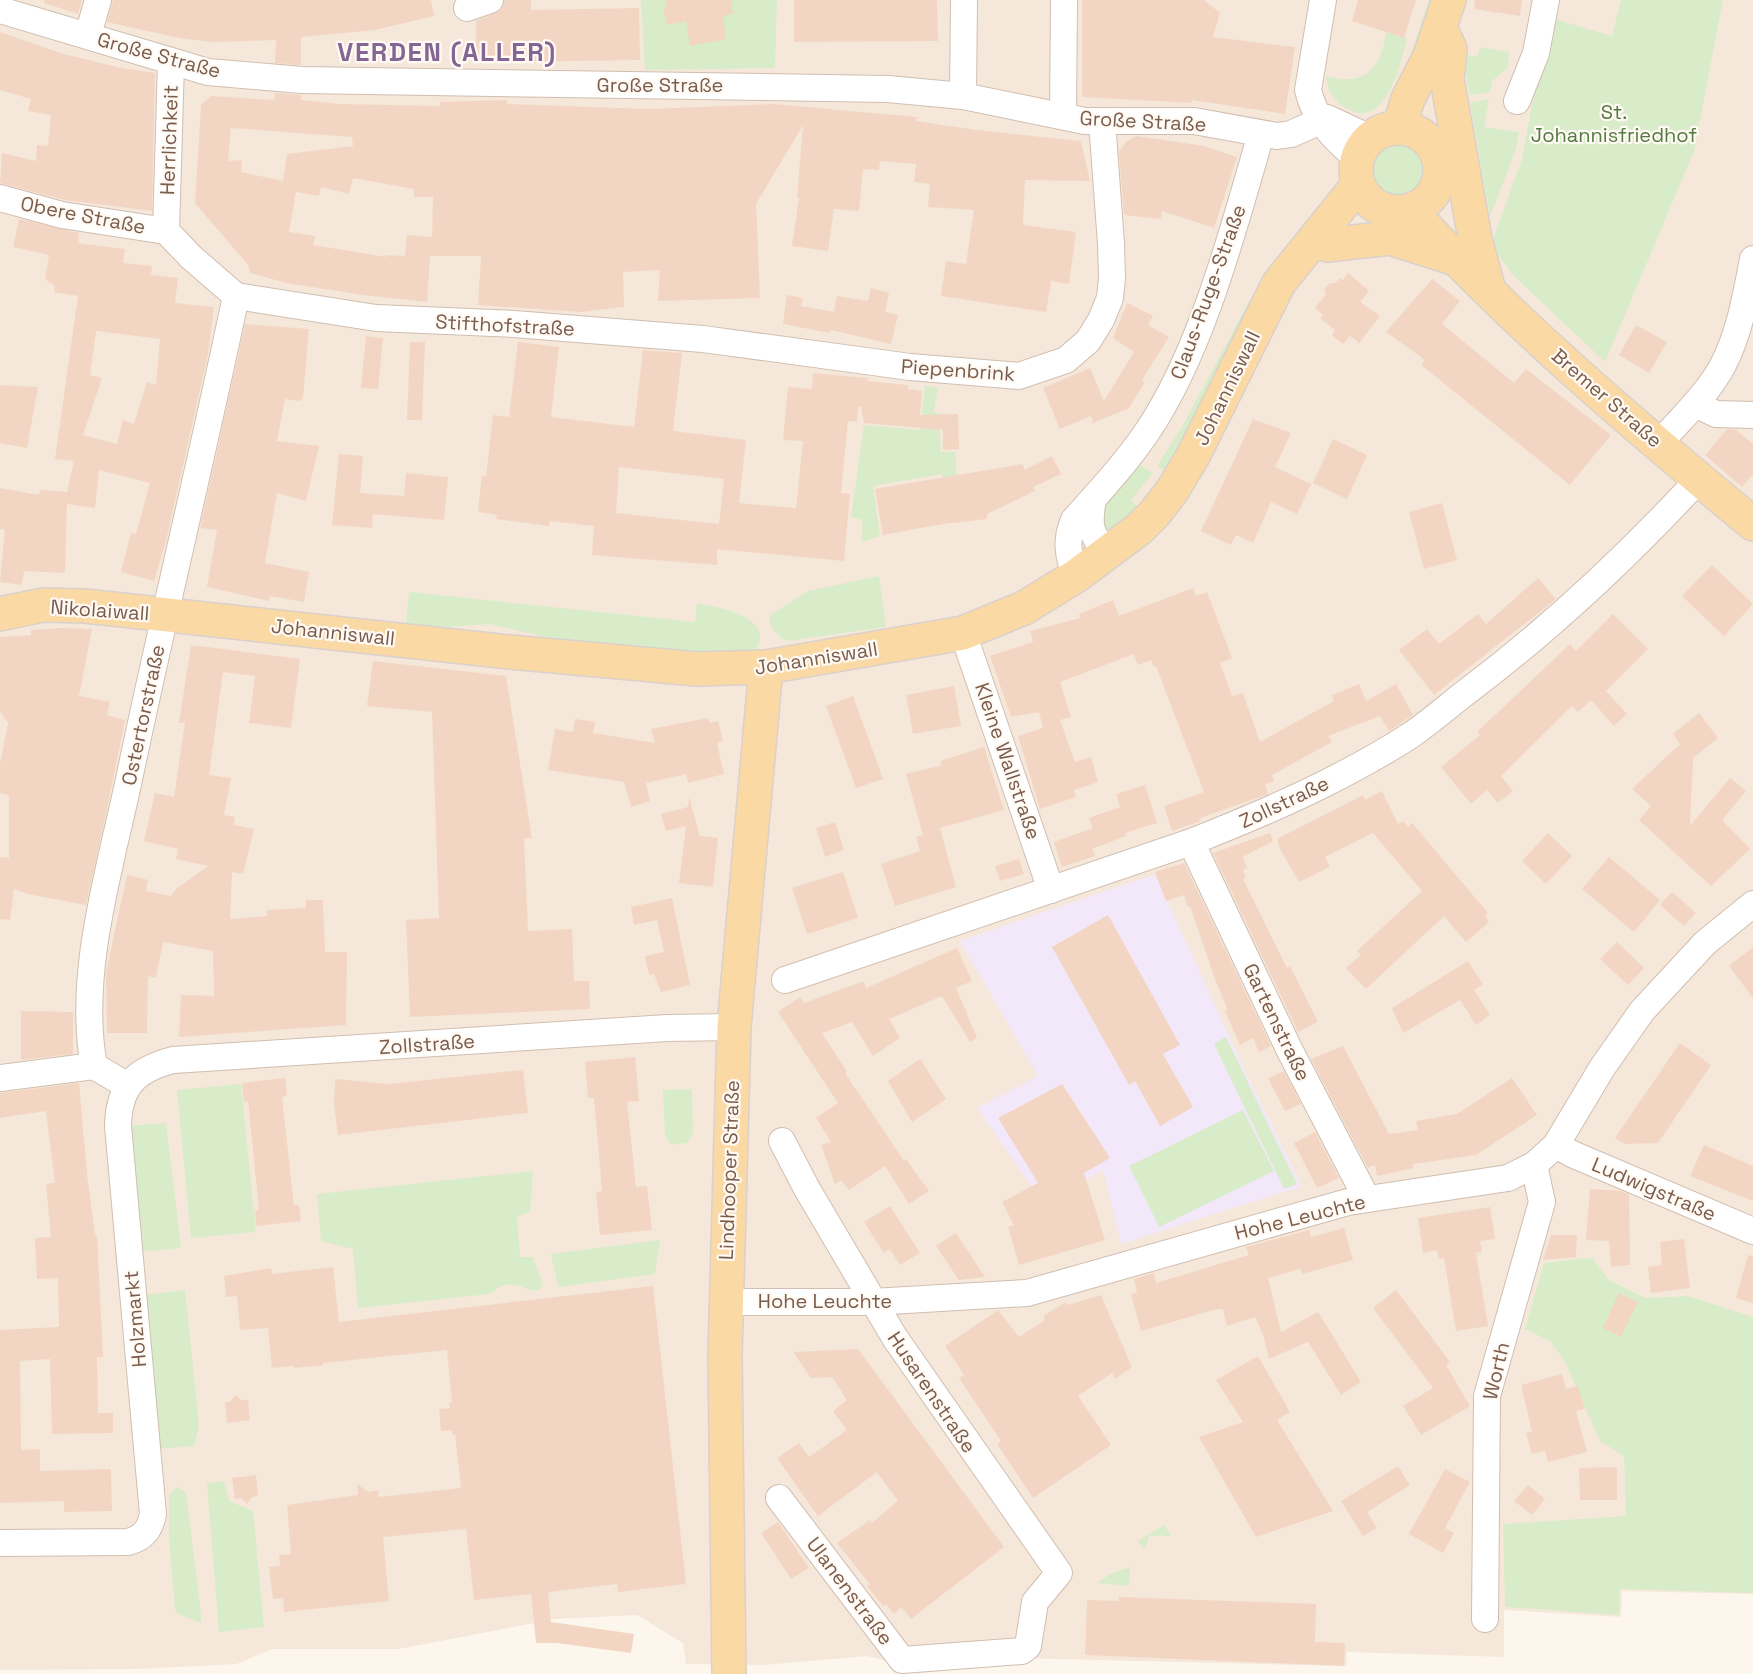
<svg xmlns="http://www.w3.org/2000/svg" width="1753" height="1674" font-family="'Space Grotesk',sans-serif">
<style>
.residential{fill:#f5e8da}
.education{fill:#f3e8fa}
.green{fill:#d8ecc9}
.building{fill:#f3d5c3;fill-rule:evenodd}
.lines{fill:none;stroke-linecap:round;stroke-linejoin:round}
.minor-casing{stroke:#d1beb0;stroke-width:28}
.major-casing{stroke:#dad1cd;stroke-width:36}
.minor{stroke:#fff;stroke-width:26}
.major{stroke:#fbd9a5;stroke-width:33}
.labels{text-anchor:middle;stroke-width:4.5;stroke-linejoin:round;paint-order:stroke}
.street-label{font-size:20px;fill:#7a5c4d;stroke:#fffaf3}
.park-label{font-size:20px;fill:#537a41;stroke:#fffaf3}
.district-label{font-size:26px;font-weight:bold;letter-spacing:1.5px;fill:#846695;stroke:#fffaf3}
</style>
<rect width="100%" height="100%" fill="#fdf6ec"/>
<path class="residential" d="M0,0H1753V1594L1622,1591L1621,1617L1504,1610V1657L1347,1652L1346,1666L1017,1658L904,1665L867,1656L764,1665L686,1664L683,1643L637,1615L555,1619L399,1649H272L237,1664L138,1669L0,1670Z"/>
<path class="education" d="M1155,874L1244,1069L1302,1186L1121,1244L1103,1170L1043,1203L977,1108L1038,1076L960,941Z"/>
<g class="green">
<path d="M641,0H777L775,68L645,70Z"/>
<path d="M1429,0H1433L1405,88L1400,86Z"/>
<path d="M1621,0H1723L1694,151L1605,362L1514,276L1491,245L1522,159L1548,17L1612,36Z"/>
<path d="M1386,32L1407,39C1400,66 1385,134 1344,107C1333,100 1327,89 1326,76C1365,87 1381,69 1386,32Z"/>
<path d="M1480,47L1509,52L1508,68L1492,81L1490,92L1470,95L1463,62L1466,54L1477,57Z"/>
<path d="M1489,99L1484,127L1519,132L1516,149L1490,217L1470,103Z"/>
<circle cx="1399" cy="172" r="31"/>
<path d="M1254,292L1214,382L1166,471L1157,466L1182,427Z"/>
<path d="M925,386L938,388L934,411L939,414L941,452H955L957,476L944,480L941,474L873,486L880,536L862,542V520L851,517L864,425L920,430Z"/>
<path d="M1140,465L1153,473L1131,500L1137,506L1113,528L1105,530L1101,527V509Z"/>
<path d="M879,576L886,627L787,641C777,636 772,631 769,619L772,614L808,591Z"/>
<path d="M409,592L695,622L697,603C717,607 774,616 757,648L752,650L689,652L563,641L490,624L445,627L406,623Z"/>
<path d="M1226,1037L1297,1184L1284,1189L1214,1044Z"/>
<path d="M241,1084L256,1232L191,1238L177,1090Z"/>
<path d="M692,1089L693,1133L687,1143L671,1145L665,1136L663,1090Z"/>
<path d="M1243,1110L1274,1171L1159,1227L1129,1166Z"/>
<path d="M166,1123L181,1248L139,1252L127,1126Z"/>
<path d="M533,1171L530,1212L517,1216L520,1257H533L543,1285L538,1290C523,1293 513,1273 490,1294L358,1308L353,1249L321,1241L317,1194Z"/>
<path d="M660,1240L655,1274L558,1287L551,1254Z"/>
<path d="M1592,1258L1609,1280L1645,1298L1688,1296L1753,1317V1593L1620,1589L1619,1615L1505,1607L1503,1524L1626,1516L1624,1456L1600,1441L1564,1360L1550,1341L1525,1329L1544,1263Z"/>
<path d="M185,1290L199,1425L194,1446L159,1449L144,1295Z"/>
<path d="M224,1481L229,1501L253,1511L264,1627L219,1632L207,1483Z"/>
<path d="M177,1487L186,1492L202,1623L178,1614L175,1610L169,1537V1494Z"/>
<path d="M1164,1525L1171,1536H1149L1146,1547L1143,1548L1138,1541Z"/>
<path d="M1130,1567L1129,1586L1097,1583L1110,1574Z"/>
</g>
<g class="building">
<path d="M45,0H82L78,14L44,3Z"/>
<path d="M113,0H431L434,16L375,30L301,37V65L275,63L276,40L212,42L179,38L107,22Z"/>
<path d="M505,0H531V10L639,8L640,60L507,62V57L476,58V21L501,10Z"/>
<path d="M665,0H731L733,14L723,16L726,39L690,46L686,21L667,25L663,8H667Z"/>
<path d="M794,0H937L938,41L794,42Z"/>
<path d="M1082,0H1204L1220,13L1213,37L1295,47L1285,114L1192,100V103L1082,97Z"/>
<path d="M1358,0H1416L1404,38L1352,21Z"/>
<path d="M1475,0H1522L1520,16L1474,9Z"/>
<path d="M0,32L64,54L121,68L155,73L152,211L65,200L0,183L2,153L36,161L37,145L48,146L51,115L28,111L31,99L0,90Z"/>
<path d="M275,93L301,95V100L339,104L440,106V102L507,100V104L648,109L774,104L917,117L916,121L977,130L1081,141L1090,181L1025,180L1023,225L1076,232L1069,284L1051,281L1046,312L941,296L946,261L966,264L974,210L928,207L930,184L914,182L916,164L880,161L879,170L863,169L859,211L834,209L828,251L792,246L799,198H797L803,125L756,204L760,298L658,301L660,270L623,272L624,307L580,312L478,305L481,256H430L427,302L363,295L286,283L250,273L248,265L195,203L201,105L211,96L274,100ZM231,128L352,137L353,146L287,154L283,181L241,172L242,160L228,161ZM353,178L414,189V197H433L432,237L407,235L405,256L386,255V257L313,245L315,236L289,232L296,192L319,196L321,187L349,194Z"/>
<path d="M1136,136L1204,146L1237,157L1214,228L1162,211L1161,219L1124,215L1119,151L1126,142Z"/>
<path d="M19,219L79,233L78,243L125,249L123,263L152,266L151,275L178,278L175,303L214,307L208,354L166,541L154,581L121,572L131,533L136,534L150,483L99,470L95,508L67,504L65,573L24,571L22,585L0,582L5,530L0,529V488L39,495L40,490L67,492L74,461L55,459L78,296L54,292L55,286L45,279L49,255L13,247ZM96,331L160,339L156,385L147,382L134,424L123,420L117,444L83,435L102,378L90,375Z"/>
<path d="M1348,273L1369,291L1360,302L1380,316L1359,343L1350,336L1343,344L1332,335L1335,330L1320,318L1323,315L1315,308L1326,294L1324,289L1330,283H1335L1340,278L1343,280Z"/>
<path d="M1432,279L1460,301L1442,324L1514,383L1526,369L1611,435L1570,485L1421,365L1425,360L1386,332Z"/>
<path d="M871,288L889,293L885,312L898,315L891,344L831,330L830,333L783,324L787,295L803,298L801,306L834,312L837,296L868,301Z"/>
<path d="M1127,303L1153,316L1148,325L1169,337L1142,380L1145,382L1129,408L1091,424L1093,421L1091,416L1060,429L1043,388L1090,368L1104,401L1134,352L1113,338Z"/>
<path d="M245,324L309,329L303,398L300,401L285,399L277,441L319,446L306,501L277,493L265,563L309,572L304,602L270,596L269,601L207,587L217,530L200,528Z"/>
<path d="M1636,325L1667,342L1649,373L1619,355Z"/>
<path d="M366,336L383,338L378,389L361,388Z"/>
<path d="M410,342H425L422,420H407Z"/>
<path d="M518,342L559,347L551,417L634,427L643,350L682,353L673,431L746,440L739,503L796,508L803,441L783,440L788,387L812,389L813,373L868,378L867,381L908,385V389L922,391L920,415L958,414L959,449L943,450V430L864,423L861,407H858L857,422L848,421L841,493L850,494L844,561L717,549V565L592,555L594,526L550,521L549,526L496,519L497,515L478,512L482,475L486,476L493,415L509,417ZM619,467L724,479L719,524L616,513Z"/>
<path d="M0,385L38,387L27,448L0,443Z"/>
<path d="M1253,419L1291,433L1275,467L1311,484L1297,514L1271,502L1253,543L1236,535L1231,545L1201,531Z"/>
<path d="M1727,429L1736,430L1753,444V474L1742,487L1705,455Z"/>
<path d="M1333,439L1367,455L1347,499L1313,483Z"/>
<path d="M339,454L363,456L360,493L404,496L406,473L448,477L444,520L373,514L372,528L332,525Z"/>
<path d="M1052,456L1061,474L1033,487L1035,491L987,514V519L943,524L883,535L875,489L1022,464L1025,470Z"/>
<path d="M1442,503L1457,560L1424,569L1409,512Z"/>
<path d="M1712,565L1753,604L1724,636L1682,596Z"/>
<path d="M1538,578L1556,599L1434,695L1399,650L1427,629L1439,644L1478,614L1486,624Z"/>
<path d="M1193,588L1196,596L1207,592L1232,658L1220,663L1232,696L1243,693L1260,742L1334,701L1332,695L1359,684L1366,701L1396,684L1413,715L1389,731L1380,716L1328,736L1332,742L1272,775L1274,781L1265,784L1268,794L1200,818L1201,821L1172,831L1164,806L1204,792L1156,666L1154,667L1151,660L1138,665L1134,654L1060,682L1071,717L1060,720L1075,762L1091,757L1098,782L1074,790L1076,797L1040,809L1018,736L1043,728L1039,712L1011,717L990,656L1033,642L1030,631L1080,618L1079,614L1113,600L1119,616Z"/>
<path d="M1613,614L1648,649L1606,691L1627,714L1614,726L1591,700L1578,712L1572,706L1501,776L1513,791L1498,803L1487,790L1471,804L1441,767L1480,735L1477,732L1570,644L1576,651Z"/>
<path d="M61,628L92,629L79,696L110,702L107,715L125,720L106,814L86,905L27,894L14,889L10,920L0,919V857L9,858V795L0,793V764L8,723L0,711V637L31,635V630Z"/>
<path d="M191,645L300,659L291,728L249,723L255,676L223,672L209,775L231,778L224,815L235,817L234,825L254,829L243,874L232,872L230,919L267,916V910L306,908V900H323L325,952H347L346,1025L179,1037L181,995L214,996L213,951L163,942L156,978L148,976L147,1033H107L106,972L127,875L148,880L146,891L171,896L176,889L208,866L176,859L178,849L144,841L155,793L174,797L185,723H179Z"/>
<path d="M373,661L506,676L532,838H524L528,931L572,929L574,981H589L590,1009L410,1017L406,920L439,918L432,712L367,706Z"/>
<path d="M954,686L961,726L913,734L906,695Z"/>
<path d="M853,696L883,779L856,788L826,706Z"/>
<path d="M1699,713L1718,738L1693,758L1690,826L1730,778L1746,791L1722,820L1750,849L1711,886L1639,820L1651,806L1632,789L1680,744L1673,734Z"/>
<path d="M708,718L710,723L718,721L723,741L717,743L724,774L688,783L686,774L646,783L650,801L631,807L624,782L548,770L555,729L573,732L575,719L595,722L593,733L655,743L651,729Z"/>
<path d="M984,747L1004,810L940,828L956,887L895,906L881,864L920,851L916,837L923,835L906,774L942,765L940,761Z"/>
<path d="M1145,785L1157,823L1125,833L1126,836L1092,849L1095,856L1062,867L1054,842L1093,828L1089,818L1120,807L1116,794Z"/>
<path d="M1382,791L1398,824L1403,821L1408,827L1412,823L1488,913L1485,916L1489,922L1466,942L1444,916L1366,989L1346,968L1361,955L1357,951L1422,891L1373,833L1325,857L1330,867L1299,882L1280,849L1277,839L1363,795L1365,800Z"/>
<path d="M689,797L700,836L718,838L713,887L679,883L686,826L666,831L661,814L688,807Z"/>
<path d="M835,822L844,850L825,857L816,828Z"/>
<path d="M1270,833L1273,841L1243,857L1247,868L1243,870L1246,878L1243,879L1287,968L1290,966L1318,1022L1298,1032L1213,853Z"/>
<path d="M1548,833L1572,856L1546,884L1522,861Z"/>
<path d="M1609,857L1660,900L1634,932L1582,889Z"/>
<path d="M1019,859L1024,874L1000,881L995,866Z"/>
<path d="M1184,863L1271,1046L1259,1052L1253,1038L1240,1045L1225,1011L1228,1010L1215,979L1190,906L1188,907L1184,895L1166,901L1155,872Z"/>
<path d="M843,872L858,918L807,934L792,888Z"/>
<path d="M1672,892L1696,913L1684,926L1660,905Z"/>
<path d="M672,898L690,985L661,992L654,974L649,975L645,956L664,952L657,920L634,925L631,907Z"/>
<path d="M1108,915L1180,1045L1163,1054L1193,1107L1160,1126L1135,1081L1129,1085L1052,947Z"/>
<path d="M1617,942L1644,968L1628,985L1600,959Z"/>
<path d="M1753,947V998L1729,966Z"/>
<path d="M957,948L972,981L956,988L977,1038L970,1042L942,996L889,1019L900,1038L873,1056L852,1022L822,1033L847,1072L845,1073L904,1161L906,1159L929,1191L909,1204L885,1166L849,1190L841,1180L835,1184L821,1145L831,1142L816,1118L838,1103L778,1012L800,997L804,1003L864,981L866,988Z"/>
<path d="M1468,961L1483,984L1474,990L1490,1015L1476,1025L1460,1000L1403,1033L1392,1008Z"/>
<path d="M21,1011L73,1012V1054L21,1060Z"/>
<path d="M1680,1043L1711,1065L1658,1143L1625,1144L1615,1138Z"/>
<path d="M1343,1046L1389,1134L1418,1130L1416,1121L1457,1114L1512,1078L1537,1115L1476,1155L1413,1164V1168L1377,1176L1375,1165L1368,1168L1311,1059Z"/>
<path d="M635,1057L639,1101L627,1102L636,1187L647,1186L652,1230L600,1235L596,1192L602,1191L594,1098H588L585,1062Z"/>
<path d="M920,1059L946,1099L912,1122L888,1081Z"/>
<path d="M523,1070L528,1113L338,1135L334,1105L335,1079L389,1084Z"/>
<path d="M1284,1071L1301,1104L1285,1111L1268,1078Z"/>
<path d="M285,1078L287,1096L282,1097L294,1205H299L301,1221L256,1226L255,1210H259L248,1101L244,1102L242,1083Z"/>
<path d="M79,1083L87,1174L95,1235H97L103,1357H97L98,1413H113V1433L52,1434L50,1359L20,1361L21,1450L40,1449V1471L111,1469L112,1511L64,1512V1501L0,1503V1330L59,1327L58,1278L37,1279L35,1238L51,1237L46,1184L55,1183L46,1111L0,1118V1093Z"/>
<path d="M1062,1084L1110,1158L1084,1173L1105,1240L1019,1265L1008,1227L1014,1225L1002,1202L1038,1183L998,1118Z"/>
<path d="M1315,1132L1339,1178L1317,1188L1294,1143Z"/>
<path d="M1704,1145L1753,1166V1201L1690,1176Z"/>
<path d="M1590,1189L1621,1191L1629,1195L1630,1265L1611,1267L1609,1241L1586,1240Z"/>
<path d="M890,1206L920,1253L900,1265L890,1249L884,1253L864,1222Z"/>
<path d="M1490,1207L1495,1239L1480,1241L1482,1252L1476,1253L1488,1326L1456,1331L1444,1258L1439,1259L1437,1250L1423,1253L1418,1218Z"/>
<path d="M1344,1228L1353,1260L1302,1274L1300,1269L1268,1278L1281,1332L1318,1312L1330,1331L1361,1382L1341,1395L1308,1342L1269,1359L1263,1334L1255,1317L1227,1326L1223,1309H1217L1141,1331L1131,1294L1137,1292L1134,1279L1154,1273L1156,1283L1249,1255L1246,1247L1309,1230L1311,1237Z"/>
<path d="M956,1233L985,1277L959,1280L936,1246Z"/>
<path d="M1551,1235H1577L1576,1257L1543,1260Z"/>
<path d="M1684,1239L1690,1288L1651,1293L1648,1267L1662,1265L1660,1242Z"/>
<path d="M1748,1255L1753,1256V1303L1736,1298Z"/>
<path d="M333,1267L339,1322L653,1286L686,1584L618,1592L617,1584L548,1592L551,1622L634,1634L631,1653L557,1643H536L531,1594L474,1600L466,1529L383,1537L389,1601L284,1612L283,1598L273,1599L269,1567L280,1566L279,1555L291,1554L287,1505L358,1495L357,1484L368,1492L378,1490L379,1497L461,1488L455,1434L452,1435V1430L441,1431L439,1409L450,1408L449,1402H452L447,1350L323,1363V1365L294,1368V1366L272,1368L268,1328L240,1330L237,1296L226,1297L224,1276L271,1268L272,1274Z"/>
<path d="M1396,1290L1450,1362L1446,1365L1470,1406L1421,1435L1403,1406L1433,1388L1373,1308Z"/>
<path d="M1619,1293L1638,1302L1621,1337L1603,1328Z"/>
<path d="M1101,1295L1132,1367L1115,1379L1112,1373L1078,1396L1111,1445L1033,1498L997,1444L1001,1441L959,1378L964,1375L945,1346L998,1310L1019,1337L1045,1320L1043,1316L1066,1302L1068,1305Z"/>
<path d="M858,1349L1004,1547L911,1619L901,1607L894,1614L886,1604L883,1606L867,1586L870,1584L837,1543L870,1520L872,1523L898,1501L877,1472L818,1516L777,1458L799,1443L809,1457L847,1430L833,1411L847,1400L832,1377L811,1378L793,1352Z"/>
<path d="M1258,1356L1290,1412L1277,1420L1333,1511L1256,1537L1199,1437L1243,1422L1216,1380Z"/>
<path d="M1562,1374L1566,1389L1578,1386L1585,1409L1576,1411L1587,1452L1548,1462L1545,1451L1532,1454L1526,1433L1532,1432L1521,1385Z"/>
<path d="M235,1395L242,1400H248L250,1420L227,1423L225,1402H230Z"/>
<path d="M1398,1466L1410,1485L1367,1512L1377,1528L1363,1536L1341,1501Z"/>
<path d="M1617,1467V1500H1580L1579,1468Z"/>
<path d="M1445,1469L1470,1482L1445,1528L1454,1533L1443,1553L1409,1534Z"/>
<path d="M256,1475L258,1496L252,1497L247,1504L241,1498L235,1499L232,1478Z"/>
<path d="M1528,1485L1545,1499L1532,1515L1514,1501Z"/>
<path d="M778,1522L809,1568L791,1579L761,1533Z"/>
<path d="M1119,1597L1316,1604L1315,1642L1345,1643L1344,1666L1085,1655L1087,1600L1119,1601Z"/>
</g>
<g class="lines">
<g class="minor-casing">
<g id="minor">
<path d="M1323,0L1308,90C1315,120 1334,139 1357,158"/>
<path d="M467,8L490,0"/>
<path d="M0,10L208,72L302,80L888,89L963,96L1085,121H1194L1277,136L1291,134L1327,118L1370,138"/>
<path d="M88,35L98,0"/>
<path d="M171,62L166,231L192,258L236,296"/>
<path d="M963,96L964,0"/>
<path d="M1517,101L1536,53L1546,0"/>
<path d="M1063,116L1064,0"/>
<path d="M0,198L62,215L166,231"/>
<path d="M236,296L376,318L514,324L703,339L910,367L1019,376L1066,360L1088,341L1101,320L1110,298L1112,278L1111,244L1102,121"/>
<path d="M1695,404L1716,414L1753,415"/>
<path d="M1659,444C1681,418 1707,395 1723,365C1740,332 1746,295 1753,259"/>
<path d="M1093,499C1088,526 1090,533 1107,554"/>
<path d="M1076,576C1068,556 1065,540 1074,520C1099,492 1126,463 1147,432C1202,351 1234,227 1261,134"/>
<path d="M963,633L1051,890"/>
<path d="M1191,842L1289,1049L1367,1199"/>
<path d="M785,980L1191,842C1267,812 1343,779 1411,735C1430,722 1447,707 1465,693C1549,630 1627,557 1699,479"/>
<path d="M94,1066C77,977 109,872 128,784C162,621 202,459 236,296"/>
<path d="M0,1078L94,1066L128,1086"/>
<path d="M1556,1145L1572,1154L1753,1231"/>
<path d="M725,1302H872L1027,1293L1348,1202L1508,1178L1534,1165L1556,1145L1602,1068L1642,1011L1705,943L1753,904"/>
<path d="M779,1498L902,1660L1022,1651L1028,1646L1035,1602L1059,1573L895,1338L807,1189L782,1141"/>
<path d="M0,1543L128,1542C143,1538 150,1530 153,1514L118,1126C119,1086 135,1070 173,1060L667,1028L734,1027"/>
<path d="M1485,1619L1487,1396L1542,1202L1534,1165"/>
</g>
</g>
<g class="major-casing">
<g id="major">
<path d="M1440,28L1450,49L1447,79L1475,239L1488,287"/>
<path d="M1399,127L1408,99L1430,56L1449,0"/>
<circle cx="1398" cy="170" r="42"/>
<path d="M1410,210C1514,324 1634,425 1753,524"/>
<path d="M1327,245L1390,238L1453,258"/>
<path d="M0,614L43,605L85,606L510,652L697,669L766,667L963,633L1024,608L1076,576L1139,529L1155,513L1172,491L1193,456L1279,283L1358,185"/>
<path d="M729,1674L725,1355L734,1027L766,667"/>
</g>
</g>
<use href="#minor" class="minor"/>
<use href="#major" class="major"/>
</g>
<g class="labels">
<g class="street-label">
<text transform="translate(159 55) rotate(15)" y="7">Große Straße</text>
<text x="660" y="92">Große Straße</text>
<text transform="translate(1143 121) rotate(3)" y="7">Große Straße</text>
<text transform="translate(169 140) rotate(-88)" y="7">Herrlichkeit</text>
<text transform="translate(83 215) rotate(11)" y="7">Obere Straße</text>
<text transform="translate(1208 292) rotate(-70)" y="7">Claus-Ruge-Straße</text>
<text transform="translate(505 325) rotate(3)" y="7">Stifthofstraße</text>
<text transform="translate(958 370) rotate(4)" y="7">Piepenbrink</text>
<text transform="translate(1227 388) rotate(-64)" y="7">Johanniswall</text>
<text transform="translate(1607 398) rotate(41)" y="7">Bremer Straße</text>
<text transform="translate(100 610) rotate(4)" y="7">Nikolaiwall</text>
<text transform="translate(333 632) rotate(6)" y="7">Johanniswall</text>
<text transform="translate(816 658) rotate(-9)" y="7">Johanniswall</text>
<text transform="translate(143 715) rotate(-78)" y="7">Ostertorstraße</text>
<text transform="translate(1008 761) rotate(71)" y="7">Kleine Wallstraße</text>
<text transform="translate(1284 802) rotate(-25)" y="7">Zollstraße</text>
<text transform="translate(1277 1022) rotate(64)" y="7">Gartenstraße</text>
<text transform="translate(427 1044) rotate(-4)" y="7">Zollstraße</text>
<text transform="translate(729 1170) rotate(-88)" y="7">Lindhooper Straße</text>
<text transform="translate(1654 1189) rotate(23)" y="7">Ludwigstraße</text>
<text transform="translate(1300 1217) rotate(-14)" y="7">Hohe Leuchte</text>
<text x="825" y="1308">Hohe Leuchte</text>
<text transform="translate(135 1319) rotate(-95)" y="7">Holzmarkt</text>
<text transform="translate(1496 1371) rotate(-77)" y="7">Worth</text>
<text transform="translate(932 1392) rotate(56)" y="7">Husarenstraße</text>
<text transform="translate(850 1591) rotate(53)" y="7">Ulanenstraße</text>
</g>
<g class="park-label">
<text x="1614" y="119">St.<tspan x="1614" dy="23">Johannisfriedhof</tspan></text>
</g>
<g class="district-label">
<text x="447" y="61">VERDEN (ALLER)</text>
</g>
</g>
</svg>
